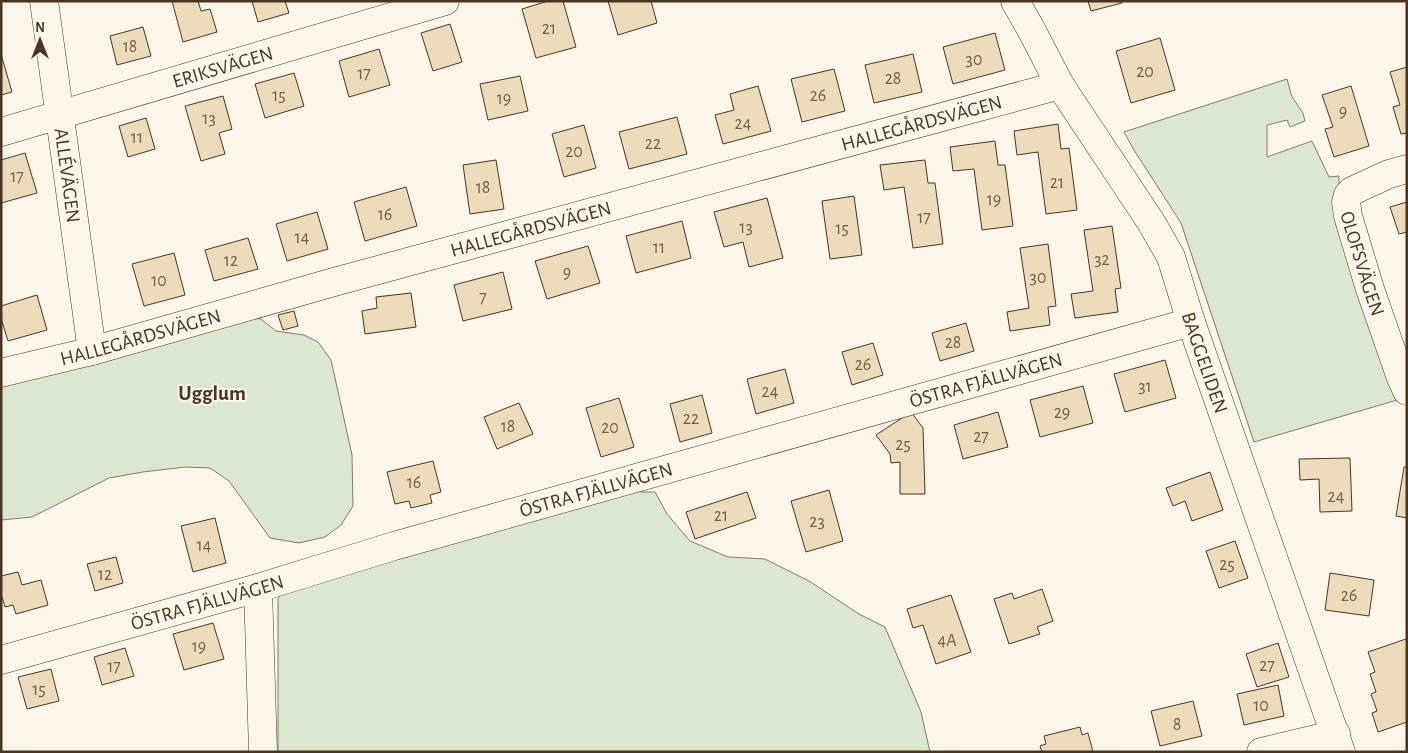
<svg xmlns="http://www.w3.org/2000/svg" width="1408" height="753" font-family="'Alegreya Sans',sans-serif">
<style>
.green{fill:#dce7d0;stroke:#887966}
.building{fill:#ecdcbc;stroke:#4a3520}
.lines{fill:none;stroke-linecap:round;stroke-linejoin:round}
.minor-casing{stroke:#4a3520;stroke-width:29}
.minor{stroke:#fbf6e9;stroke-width:28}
.labels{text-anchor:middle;stroke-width:4;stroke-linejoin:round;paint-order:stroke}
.number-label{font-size:18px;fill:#725f47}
.street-label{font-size:20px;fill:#4a3520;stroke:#fbf6e9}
.neighbourhood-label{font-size:21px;font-weight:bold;fill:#4a3520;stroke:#fbf6e9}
</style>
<rect width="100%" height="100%" fill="#fbf6e9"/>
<g class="green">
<path d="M1287,79L1292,97L1303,113L1305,121L1290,127L1287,120L1267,125V157L1312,141L1329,177L1339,176V193L1404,398L1254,442L1181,223L1134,150L1124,132Z"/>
<path d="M243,315L261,319L276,331L304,335L318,342L331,360L352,455L353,506L341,525L325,537L299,543L270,538L229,481L210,468L185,467L143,472L109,478L32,517L1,520V378Z"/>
<path d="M619,488L642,492H655L667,514L690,541L728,557L765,559L809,581L859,614L885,627L921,712L930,752H278V599L283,589L388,554L408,557L413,549Z"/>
</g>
<g class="building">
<path d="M172,1H198L201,11L210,9L217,32L183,42Z"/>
<path d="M252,1H285L289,13L258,22Z"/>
<path d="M548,1H563L576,47L536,58L522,9Z"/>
<path d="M608,1H651L657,23L618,35Z"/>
<path d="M1088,1H1122V3L1091,11Z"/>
<path d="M450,24L462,62L433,71L421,33Z"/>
<path d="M143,27L151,56L117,65L110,36Z"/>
<path d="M995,33L1005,70L953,84L943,47Z"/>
<path d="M1160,38L1175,90L1131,103L1116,51Z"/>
<path d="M379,49L390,85L349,97L339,61Z"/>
<path d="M1,54L12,92L1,95Z"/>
<path d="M913,54L922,92L874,103L865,65Z"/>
<path d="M1407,67V133L1401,134L1393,107L1400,105L1390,72Z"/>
<path d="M834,69L845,111L802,122L791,79Z"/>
<path d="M294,73L304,106L265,118L255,84Z"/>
<path d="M520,76L528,111L488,120L480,84Z"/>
<path d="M758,86L771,131L723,144L715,115L734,110L730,94Z"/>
<path d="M1351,86L1369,146L1334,157L1325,129L1333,127L1322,95Z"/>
<path d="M223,96L232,129L219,133L225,154L201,161L185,106Z"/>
<path d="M677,117L687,154L629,169L619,132Z"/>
<path d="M146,118L155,149L128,157L119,126Z"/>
<path d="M1058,124L1061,149L1069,148L1077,210L1046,214L1038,152L1017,155L1014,131Z"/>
<path d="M584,125L596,168L564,177L552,134Z"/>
<path d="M995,141L998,165H1005L1013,226L982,230L974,169L953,171L950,147Z"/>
<path d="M25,153L37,193L1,203V160Z"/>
<path d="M496,160L504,209L470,214L463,165Z"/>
<path d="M925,160L928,183H935L943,244L913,248L904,187L884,190L880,165Z"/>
<path d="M406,187L417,226L365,241L354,202Z"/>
<path d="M854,196L862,255L830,259L822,201Z"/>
<path d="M767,198L783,258L749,267L743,242L724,247L714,212Z"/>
<path d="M1407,202V232L1399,234L1390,207Z"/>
<path d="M317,212L328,249L287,261L276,224Z"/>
<path d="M682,221L691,258L636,273L626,236Z"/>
<path d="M1112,226L1121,288L1115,289L1118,312L1075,318L1071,294L1093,291L1084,230Z"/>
<path d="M248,238L258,269L214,281L205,250Z"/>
<path d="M1048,244L1056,306L1048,307L1050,325L1010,331L1007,312L1029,308L1020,248Z"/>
<path d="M588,246L600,283L547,299L535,261Z"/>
<path d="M174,253L185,295L144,306L132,264Z"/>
<path d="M503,272L512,309L463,321L454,285Z"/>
<path d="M411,293L416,327L365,334L362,311L377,308L376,297Z"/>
<path d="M37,295L47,330L8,341L1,318V306Z"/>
<path d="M294,311L298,326L283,330L278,315Z"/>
<path d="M966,323L974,351L940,361L932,333Z"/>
<path d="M873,343L883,375L852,385L842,352Z"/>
<path d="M1165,360L1176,398L1125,412L1114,374Z"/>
<path d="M785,369L794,403L756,414L747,379Z"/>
<path d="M1083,386L1093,423L1040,437L1030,400Z"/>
<path d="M702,395L712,433L680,442L670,404Z"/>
<path d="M619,398L634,447L601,457L586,408Z"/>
<path d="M519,403L533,434L497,449L484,417Z"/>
<path d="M911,412L923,428L925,494H900V462L891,463L890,454L876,435Z"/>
<path d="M998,412L1008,447L963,459L954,425Z"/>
<path d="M1350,458L1352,511L1320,512L1319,479L1300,480L1299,459Z"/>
<path d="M433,461L441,492L430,495L432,503L411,508L409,501L395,504L387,472Z"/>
<path d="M1404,467H1407V518L1396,516Z"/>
<path d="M1210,472L1223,510L1192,521L1185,501L1173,506L1166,488Z"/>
<path d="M829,490L843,541L806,552L791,501Z"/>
<path d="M747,492L756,518L695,539L686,512Z"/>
<path d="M215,518L226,563L193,572L181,526Z"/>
<path d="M1235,541L1248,578L1219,588L1206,551Z"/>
<path d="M116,557L123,583L95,591L87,564Z"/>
<path d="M18,572L22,585L41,580L48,605L16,614L13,605L5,607L1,594V576Z"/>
<path d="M1330,573L1374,580L1369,616L1325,610Z"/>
<path d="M1042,589L1053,621L1037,627L1040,634L1009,644L994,599L1012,593L1014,599Z"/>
<path d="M951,595L971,652L936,664L923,625L913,628L907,609Z"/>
<path d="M213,623L224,659L184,670L173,634Z"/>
<path d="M1406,639L1407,642V722L1378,732L1372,713L1377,711L1371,694L1376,692L1370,674L1375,672L1368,652Z"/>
<path d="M1278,643L1289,677L1257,687L1246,654Z"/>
<path d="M125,648L134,676L102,685L94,657Z"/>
<path d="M51,669L59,701L27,709L18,677Z"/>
<path d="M1278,685L1284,716L1244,725L1237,694Z"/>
<path d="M1193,701L1202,736L1160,746L1151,711Z"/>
<path d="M1080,727L1082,735L1088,733L1093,752H1042L1040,746L1046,744L1044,736Z"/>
</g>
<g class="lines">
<g class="minor-casing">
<g id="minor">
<path id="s1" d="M44,1L92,351"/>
<path id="s2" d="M1015,1L1032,31L1060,85L1151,222L1171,257L1191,322L1341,752"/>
<path id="s3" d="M1,132L445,1"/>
<path id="s4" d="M1407,169L1389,174L1352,191L1348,195L1346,202L1348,216L1370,289L1401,378L1407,391"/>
<path id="s5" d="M1,373L92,351L334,282L1060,85"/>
<path d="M258,588L263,752"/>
<path id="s6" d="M1,660L258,588L394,546L1191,322"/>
<path d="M1261,752L1336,734"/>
</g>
</g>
<use href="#minor" class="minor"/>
</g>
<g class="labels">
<g class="number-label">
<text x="549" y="34">21</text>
<text x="130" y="52">18</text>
<text x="974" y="65">30</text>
<text x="1145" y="77">20</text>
<text x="364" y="79">17</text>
<text x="893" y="84">28</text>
<text x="279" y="101">15</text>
<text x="818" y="101">26</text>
<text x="504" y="104">19</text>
<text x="1343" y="117">9</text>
<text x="209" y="124">13</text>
<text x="743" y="129">24</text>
<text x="137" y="143">11</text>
<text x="653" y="149">22</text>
<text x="574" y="157">20</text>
<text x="17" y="182">17</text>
<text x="1057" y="188">21</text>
<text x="483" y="193">18</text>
<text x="994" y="205">19</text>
<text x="385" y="220">16</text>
<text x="924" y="223">17</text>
<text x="746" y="233">13</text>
<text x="842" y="234">15</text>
<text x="302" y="243">14</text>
<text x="659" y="253">11</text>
<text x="1102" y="265">32</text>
<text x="231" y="266">12</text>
<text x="567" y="278">9</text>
<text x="1038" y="283">30</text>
<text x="159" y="286">10</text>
<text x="483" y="303">7</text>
<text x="953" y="348">28</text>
<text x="863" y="370">26</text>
<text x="1145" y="392">31</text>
<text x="770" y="397">24</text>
<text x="1062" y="418">29</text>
<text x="691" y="424">22</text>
<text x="508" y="432">18</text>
<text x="610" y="433">20</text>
<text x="981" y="442">27</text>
<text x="903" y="450">25</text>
<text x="414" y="488">16</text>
<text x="1336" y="502">24</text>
<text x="721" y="521">21</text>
<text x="817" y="527">23</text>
<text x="204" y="551">14</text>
<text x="1227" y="570">25</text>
<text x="105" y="580">12</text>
<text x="1349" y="601">26</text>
<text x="947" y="646">4A</text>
<text x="199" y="652">19</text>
<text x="1267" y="671">27</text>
<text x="114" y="672">17</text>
<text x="39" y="695">15</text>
<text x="1261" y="711">10</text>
<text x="1177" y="730">8</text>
</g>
<g class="street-label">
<text dy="7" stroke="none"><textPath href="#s3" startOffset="231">ERIKSVÄGEN</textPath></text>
<text dy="7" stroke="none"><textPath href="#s5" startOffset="954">HALLEGÅRDSVÄGEN</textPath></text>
<text dy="7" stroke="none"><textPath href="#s1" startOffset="176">ALLÉVÄGEN</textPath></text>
<text dy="7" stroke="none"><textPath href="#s5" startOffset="549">HALLEGÅRDSVÄGEN</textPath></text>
<text dy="7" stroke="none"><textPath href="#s4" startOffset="136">OLOFSVÄGEN</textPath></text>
<text dy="7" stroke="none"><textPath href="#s5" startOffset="144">HALLEGÅRDSVÄGEN</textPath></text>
<text dy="7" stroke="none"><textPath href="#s2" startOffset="411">BAGGELIDEN</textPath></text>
<text dy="7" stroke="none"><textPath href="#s6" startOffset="1024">ÖSTRA FJÄLLVÄGEN</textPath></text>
<text dy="7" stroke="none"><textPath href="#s6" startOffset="619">ÖSTRA FJÄLLVÄGEN</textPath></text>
<text dy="7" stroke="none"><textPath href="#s6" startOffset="214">ÖSTRA FJÄLLVÄGEN</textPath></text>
</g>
<g class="neighbourhood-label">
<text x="212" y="400">Ugglum</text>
</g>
</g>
<rect width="1408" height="753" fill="none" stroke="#4a3520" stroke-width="5"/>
<g transform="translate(40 40)" stroke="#fbf6e9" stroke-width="4" paint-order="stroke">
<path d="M0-4L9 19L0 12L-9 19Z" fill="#4a3520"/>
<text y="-8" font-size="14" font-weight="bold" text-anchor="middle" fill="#4a3520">N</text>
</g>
</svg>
